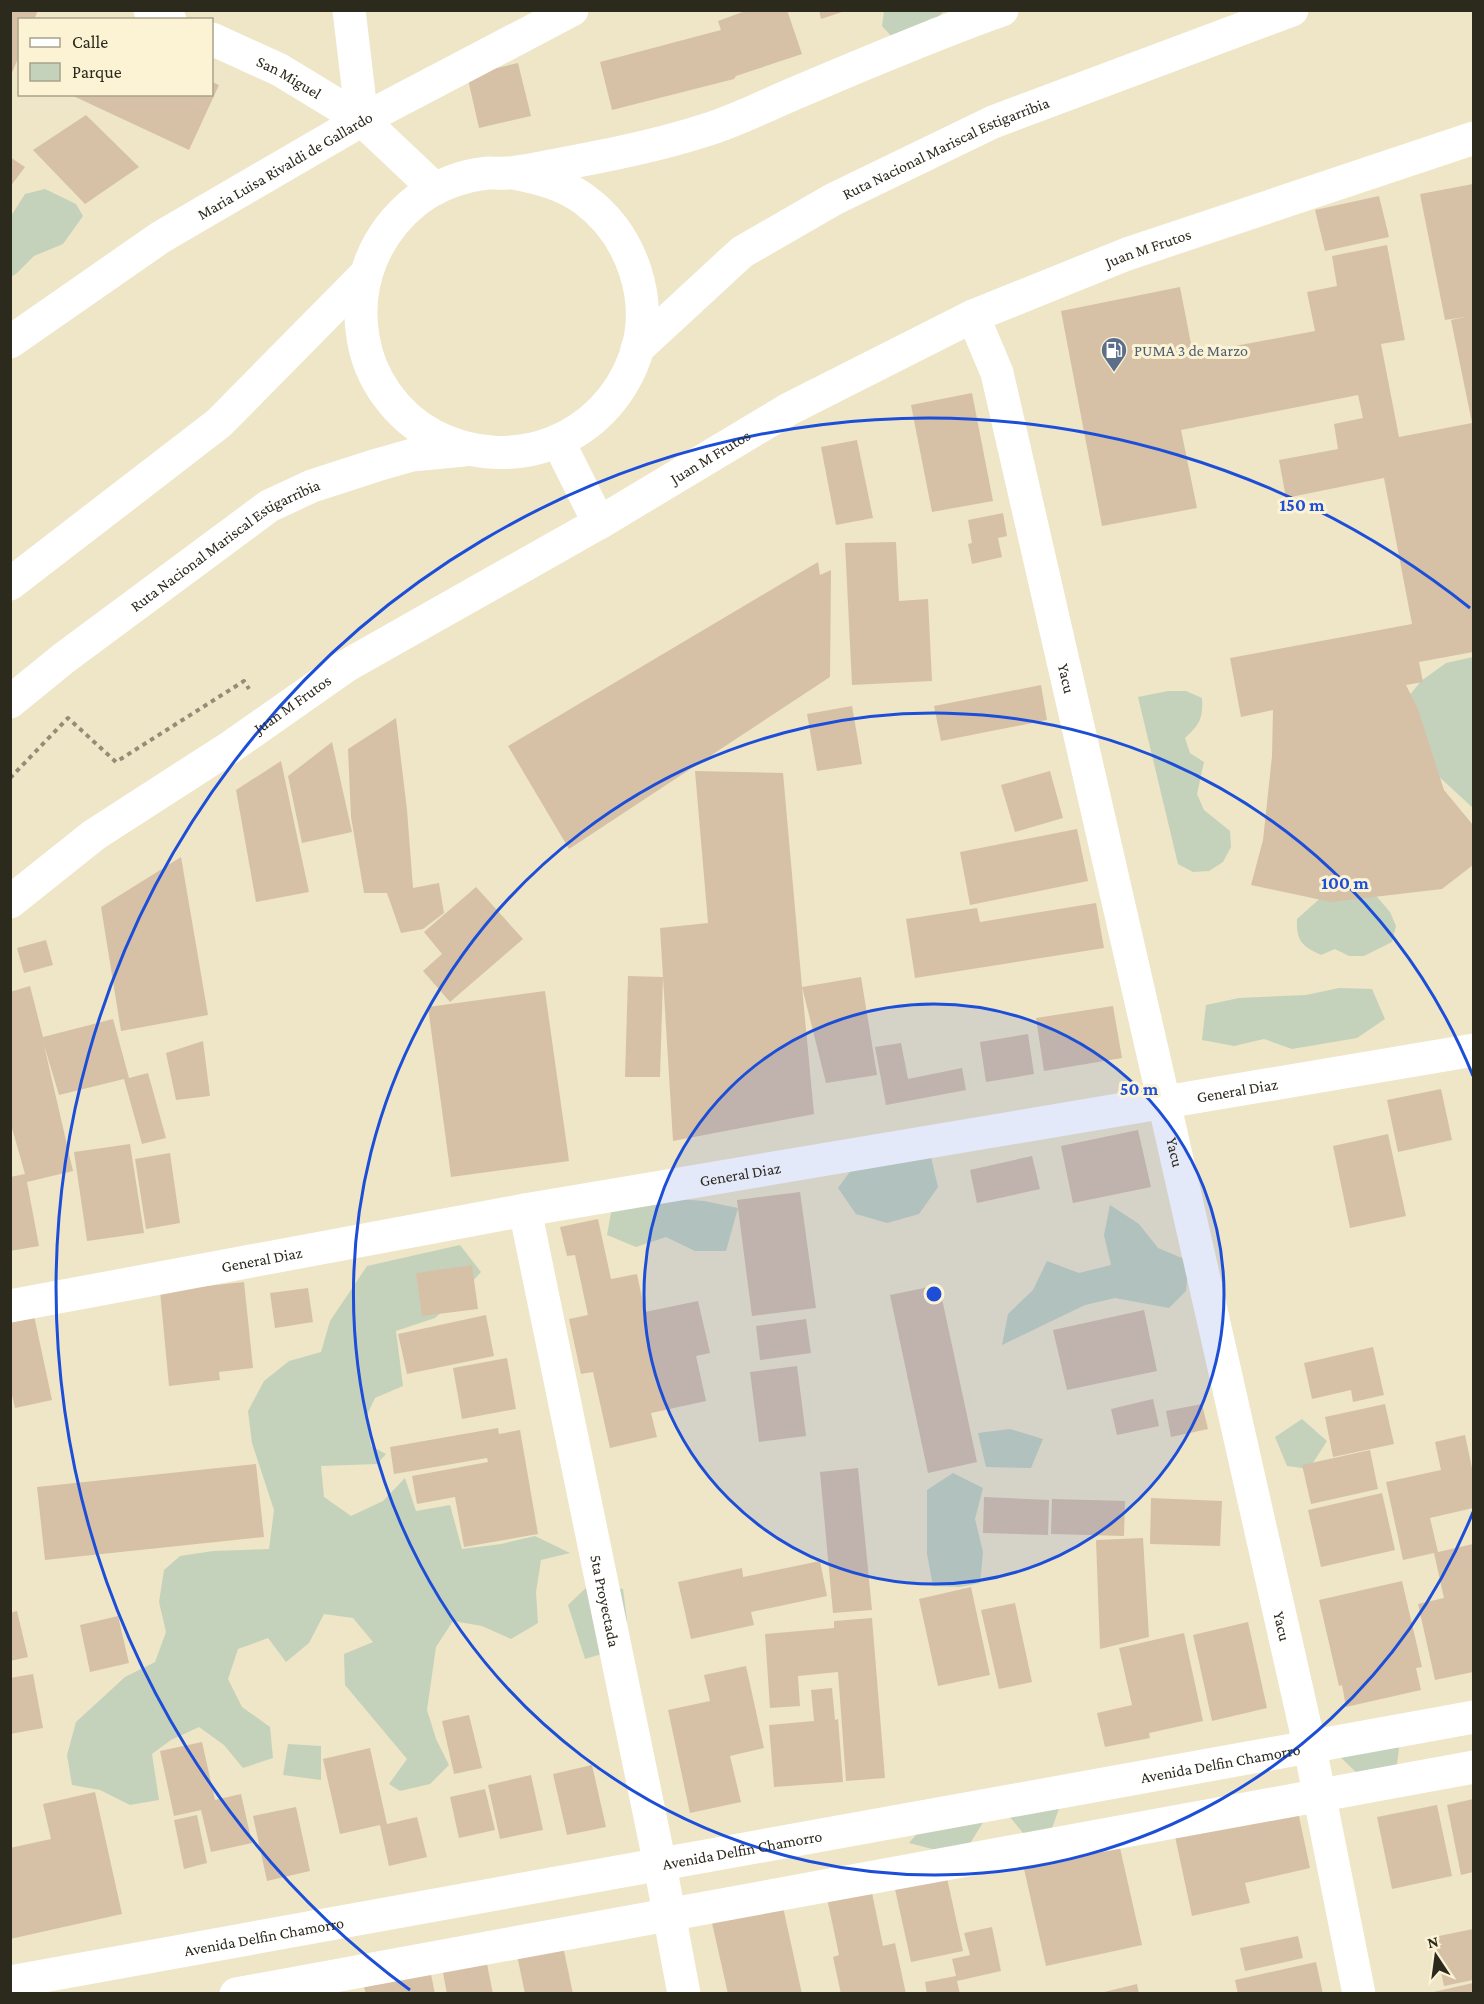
<svg xmlns="http://www.w3.org/2000/svg" width="1484" height="2004" font-family="'Crimson Pro',serif">
<style>
.green{fill:#c5d2bb}
.building{fill:#d6c1a7}
.lines{fill:none;stroke-linecap:round;stroke-linejoin:round}
.path{stroke:#928d77;stroke-width:4;stroke-dasharray:4.5 4.5;stroke-linecap:butt}
.minor{stroke:#fff;stroke-width:33}
.highway{stroke:#fff;stroke-width:33}
.ring{fill:none;stroke:#1d4ed8;stroke-width:3}
.labels{text-anchor:middle;stroke-width:6;stroke-linejoin:round;paint-order:stroke}
.street-label{font-size:16px;fill:#2c291d;stroke:#fbf3d4}
.service-label{font-size:16px;fill:#4e5e75;stroke:#fbf3d4;text-anchor:start}
.centre{fill:#1d4ed8;stroke:#fbf3d4;stroke-width:3}
.ring-label{font-size:18px;text-anchor:middle;font-weight:bold;fill:#1d4ed8;stroke:#fbf3d4;stroke-width:6;stroke-linejoin:round;paint-order:stroke}
</style>
<rect width="100%" height="100%" fill="#eee6c7"/>
<g class="green">
<path d="M884,11H944L938,17L930,19L922,27L893,38L882,26Z"/>
<path d="M45,189L76,204L83,216L63,244L34,256L17,273L11,277V216L25,194Z"/>
<path d="M1473,657V808L1398,739L1401,706L1421,681L1446,663Z"/>
<path d="M1168,691H1186L1202,698C1203,719 1200,724 1185,738L1190,753L1204,762L1197,794L1204,810L1230,831L1231,847L1223,862L1209,871L1193,872L1178,864L1138,697Z"/>
<path d="M1366,884L1390,912L1396,926L1392,942L1364,956H1349L1335,949L1321,955C1302,946 1296,941 1297,919L1334,886Z"/>
<path d="M1339,988L1372,989L1385,1019L1357,1038L1292,1049L1264,1039L1234,1046L1202,1040L1206,1005L1239,998L1306,995Z"/>
<path d="M871,1143L931,1157L938,1187L919,1214L887,1223L856,1214L838,1188Z"/>
<path d="M652,1197L704,1201L738,1208L726,1251H695L666,1237L636,1247L607,1235L613,1202Z"/>
<path d="M1110,1205L1139,1224L1158,1248L1189,1261L1186,1291L1169,1308L1115,1298L1085,1305L1002,1345L1008,1314L1033,1290L1047,1261L1079,1273L1111,1265L1104,1235Z"/>
<path d="M460,1245L481,1272L459,1296L435,1318L396,1331L403,1386L375,1398L366,1417L371,1446L386,1454L377,1464L321,1466L324,1497L351,1516L383,1501L405,1478L416,1511L450,1505L462,1549L501,1544L535,1536L570,1553L541,1560L536,1592L538,1623L511,1639L482,1626L453,1621L436,1647L427,1710L436,1739L449,1765L430,1784L400,1791L389,1784L407,1759L345,1685L344,1654L373,1642L353,1618L324,1614L309,1643L286,1662L268,1638L238,1649L228,1679L242,1707L270,1727L273,1758L243,1768L224,1745L199,1727L171,1740L152,1754L159,1800L130,1805L100,1790L72,1785L67,1755L76,1722L125,1677L155,1662L166,1632L159,1602L164,1570L180,1556L213,1551L269,1549L274,1510L252,1443L248,1411L264,1381L289,1361L321,1352L330,1321L367,1266Z"/>
<path d="M1302,1419L1327,1441L1309,1469L1287,1466L1275,1437Z"/>
<path d="M1010,1429L1043,1439L1031,1468L986,1467L978,1433Z"/>
<path d="M953,1473L983,1488L975,1519L983,1552L980,1583L960,1587L933,1586L927,1554V1490Z"/>
<path d="M590,1584L623,1589L627,1620L615,1650L585,1659L568,1605Z"/>
<path d="M1387,1738L1399,1748L1397,1764L1389,1773L1358,1774L1335,1752Z"/>
<path d="M288,1744L321,1746V1780L283,1775Z"/>
<path d="M1060,1806L1052,1828L1029,1840L1009,1816Z"/>
<path d="M992,1808L969,1845L940,1851L909,1843L921,1829Z"/>
</g>
<g class="building">
<path d="M10,10H38L34,20H20V54L11,75Z"/>
<path d="M748,10H787L802,54L736,76L734,79L612,110L600,62L721,30L718,21Z"/>
<path d="M819,10H845V11L821,19Z"/>
<path d="M518,63L531,116L479,128L467,75Z"/>
<path d="M212,82L219,85L189,150L69,94H212Z"/>
<path d="M86,115L139,167L85,204L33,150Z"/>
<path d="M10,157L25,167L10,187Z"/>
<path d="M1473,184V652L1419,662L1423,682L1406,685L1418,709L1444,790L1473,825V865L1442,889L1331,902L1251,885L1263,840L1272,756L1273,710L1241,717L1230,658L1412,624L1384,478L1286,498L1279,460L1338,449L1334,424L1363,418L1358,395L1181,430L1197,508L1102,526L1061,311L1180,287L1193,354L1315,331L1307,292L1337,286L1332,256L1387,245L1405,340L1381,344L1399,437L1472,423L1451,320L1465,317L1445,320L1420,194Z"/>
<path d="M1379,196L1389,237L1325,251L1315,210Z"/>
<path d="M972,393L993,501L932,512L911,405Z"/>
<path d="M857,440L873,518L836,525L821,447Z"/>
<path d="M1003,513L1007,536L998,538L1002,557L972,564L968,544L972,543L968,520Z"/>
<path d="M896,542L899,601L928,599L932,681L852,685L845,543Z"/>
<path d="M818,562L820,575L831,570L830,677L569,849L508,746Z"/>
<path d="M1041,685L1047,720L941,741L934,706Z"/>
<path d="M852,706L862,764L817,771L807,714Z"/>
<path d="M396,718L407,810L413,888L439,883L444,913L423,929L401,933L387,893H364L351,817L348,749Z"/>
<path d="M332,742L352,832L302,843L288,776Z"/>
<path d="M281,761L309,892L256,902L236,790Z"/>
<path d="M695,771L783,773L802,987L861,977L877,1075L826,1083L802,987L814,1114L673,1141L660,928L708,923Z"/>
<path d="M1050,771L1063,818L1015,832L1001,785Z"/>
<path d="M1077,829L1088,881L970,905L960,852Z"/>
<path d="M181,857L208,1015L121,1031L101,907Z"/>
<path d="M476,887L523,939L450,1002L423,971L442,954L424,932Z"/>
<path d="M1096,903L1104,948L915,978L906,919L977,908L980,922Z"/>
<path d="M46,940L53,965L24,973L17,948Z"/>
<path d="M628,976L663,977L660,1077H625Z"/>
<path d="M30,986L43,1037L113,1019L129,1078L148,1073L166,1138L142,1144L124,1079L59,1095L44,1045L73,1171L27,1182L39,1246L10,1251V1177L25,1174L10,1121V992Z"/>
<path d="M545,991L569,1161L451,1177L428,1007Z"/>
<path d="M1113,1006L1122,1058L1044,1071L1036,1018Z"/>
<path d="M1028,1034L1034,1074L986,1082L980,1042Z"/>
<path d="M203,1041L210,1096L176,1100L166,1053Z"/>
<path d="M901,1043L908,1079L962,1068L966,1090L886,1105L875,1047Z"/>
<path d="M1441,1089L1452,1140L1398,1152L1387,1100Z"/>
<path d="M1138,1130L1151,1187L1073,1203L1061,1146Z"/>
<path d="M1388,1134L1406,1216L1350,1228L1333,1146Z"/>
<path d="M130,1144L144,1233L87,1241L74,1152Z"/>
<path d="M170,1153L180,1223L146,1229L135,1159Z"/>
<path d="M1032,1156L1040,1189L977,1203L970,1170Z"/>
<path d="M800,1192L816,1308L752,1316L737,1200Z"/>
<path d="M598,1219L611,1279L637,1274L645,1312L698,1301L710,1353L696,1356L706,1401L651,1413L657,1437L610,1448L593,1372L581,1374L569,1319L588,1315L575,1255L567,1256L560,1227Z"/>
<path d="M472,1265L478,1309L422,1316L416,1273Z"/>
<path d="M244,1282L253,1368L219,1372L220,1380L169,1386L160,1291Z"/>
<path d="M939,1285L977,1462L928,1473L890,1295Z"/>
<path d="M308,1288L313,1322L275,1328L270,1293Z"/>
<path d="M32,1306L52,1400L15,1408L10,1386V1311Z"/>
<path d="M1144,1310L1157,1371L1067,1390L1053,1330Z"/>
<path d="M486,1315L494,1356L407,1374L398,1334Z"/>
<path d="M806,1319L811,1353L760,1360L756,1326Z"/>
<path d="M1373,1347L1384,1395L1353,1402L1351,1390L1312,1399L1304,1363Z"/>
<path d="M507,1358L516,1409L462,1419L453,1368Z"/>
<path d="M797,1366L806,1436L759,1442L750,1372Z"/>
<path d="M1153,1399L1159,1426L1117,1435L1111,1409Z"/>
<path d="M1202,1404L1208,1429L1171,1437L1166,1411Z"/>
<path d="M1385,1404L1394,1444L1333,1457L1325,1417Z"/>
<path d="M498,1428L499,1434L520,1430L538,1534L464,1547L455,1497L417,1504L412,1476L488,1462L487,1458L394,1474L390,1447Z"/>
<path d="M1465,1435L1473,1473V1508L1430,1518L1438,1552L1473,1544V1672L1435,1680L1418,1604L1444,1598L1434,1553L1403,1560L1386,1482L1441,1470L1435,1442Z"/>
<path d="M1370,1450L1378,1489L1311,1504L1302,1465Z"/>
<path d="M256,1464L264,1537L45,1560L37,1487Z"/>
<path d="M858,1468L872,1610L833,1613L820,1472Z"/>
<path d="M1382,1493L1395,1550L1321,1567L1308,1510Z"/>
<path d="M984,1497L1049,1500L1048,1535L983,1533Z"/>
<path d="M1151,1498L1222,1501L1220,1546L1150,1544Z"/>
<path d="M1052,1499L1125,1501L1124,1536L1051,1534Z"/>
<path d="M1143,1538L1149,1637L1100,1649L1096,1540Z"/>
<path d="M820,1561L827,1596L751,1612L754,1625L691,1639L678,1582L742,1568L743,1577Z"/>
<path d="M1402,1581L1422,1667L1416,1668L1421,1690L1346,1707L1342,1685L1339,1686L1319,1600Z"/>
<path d="M971,1587L990,1675L938,1686L919,1599Z"/>
<path d="M1015,1603L1032,1682L999,1689L981,1610Z"/>
<path d="M17,1611L28,1657L10,1661V1613Z"/>
<path d="M118,1616L129,1663L90,1672L80,1625Z"/>
<path d="M872,1618L885,1778L846,1781L838,1672L798,1676L800,1706L770,1708L765,1634L834,1628V1621Z"/>
<path d="M1248,1622L1267,1708L1212,1721L1193,1635Z"/>
<path d="M1184,1633L1203,1721L1149,1733L1150,1738L1105,1747L1097,1713L1132,1705L1119,1648Z"/>
<path d="M746,1666L764,1748L730,1756L741,1802L690,1813L668,1710L710,1701L704,1675Z"/>
<path d="M33,1674L43,1728L10,1734V1678Z"/>
<path d="M832,1688L835,1720L838,1719L843,1782L774,1787L769,1725L814,1721L811,1690Z"/>
<path d="M469,1715L482,1768L454,1774L442,1721Z"/>
<path d="M202,1742L215,1800L241,1794L252,1843L211,1852L201,1810L174,1816L160,1751Z"/>
<path d="M370,1748L387,1824L417,1817L427,1857L389,1866L380,1825L340,1834L323,1759Z"/>
<path d="M592,1765L606,1827L567,1835L553,1774Z"/>
<path d="M531,1775L543,1830L500,1839L488,1785Z"/>
<path d="M485,1789L495,1830L459,1838L450,1797Z"/>
<path d="M95,1792L122,1914L10,1939V1848L51,1839L43,1804Z"/>
<path d="M1473,1799V1872L1461,1875L1447,1805Z"/>
<path d="M1437,1805L1452,1876L1392,1889L1377,1817Z"/>
<path d="M296,1807L310,1871L267,1881L253,1816Z"/>
<path d="M1297,1807L1310,1868L1245,1883L1250,1903L1192,1916L1173,1827Z"/>
<path d="M197,1815L207,1863L184,1869L174,1820Z"/>
<path d="M1120,1848L1142,1945L1046,1966L1024,1869Z"/>
<path d="M947,1878L963,1951L911,1962L895,1889Z"/>
<path d="M871,1888L883,1946L895,1943L906,1994H841L833,1957L839,1955L827,1898Z"/>
<path d="M783,1907L802,1994H728L712,1923Z"/>
<path d="M992,1927L1001,1971L957,1981L960,1994H927L925,1982L956,1976L952,1959L970,1955L964,1933Z"/>
<path d="M1473,1929V1980L1444,1986L1434,1937Z"/>
<path d="M1298,1936L1303,1958L1245,1971L1240,1948Z"/>
<path d="M562,1941L573,1994H525L516,1950Z"/>
<path d="M485,1954L493,1994H447L441,1962Z"/>
<path d="M1316,1962L1323,1994H1238L1235,1980Z"/>
<path d="M431,1974L435,1994H366L364,1987Z"/>
<path d="M1473,1983V1994H1429V1993Z"/>
<path d="M1137,1984L1139,1994H1100V1993Z"/>
</g>
<g class="lines">
<path class="path" d="M10,778L68,718L116,762L244,681L249,689"/>
<g class="minor">
<path d="M150,10L170,20"/>
<path d="M349,10L362,120"/>
<path id="s1" d="M212,39L280,70L362,120L435,189"/>
<path id="s2" d="M973,316L997,373L1164,1102L1310,1748L1359,1994"/>
<path id="s3" d="M10,342L161,237L362,120L572,10"/>
<path d="M558,441L599,523"/>
<path id="s4" d="M10,902L94,835L232,746L346,666L599,523L789,409L973,316L1127,254L1474,138"/>
<path id="s5" d="M525,1210L660,1865L684,1994"/>
<path id="s6" d="M10,1306L525,1210L1474,1050"/>
<path id="s7" d="M10,1982L1474,1717"/>
<path d="M236,1994L1474,1767"/>
</g>
<g class="highway">
<path d="M514,173C539,178 564,184 585,200C632,235 655,301 635,357C605,441 512,476 434,436C396,416 369,378 363,337C354,284 375,233 417,200C437,185 464,175 489,173C498,173 507,174 517,172C528,171 540,168 551,166C604,156 657,146 709,129C737,120 765,106 793,94C862,65 931,35 1002,10"/>
<path id="s8" d="M637,349L742,252L834,199L993,122L1292,10"/>
<path d="M10,584L219,423L365,275"/>
<path id="s9" d="M10,702L64,658L269,506L312,486L377,465L412,455L464,450"/>
</g>
</g>
<circle cx="934" cy="1294" r="290" fill="#1d4ed8" fill-opacity=".12"/>
<g class="ring">
<circle cx="934" cy="1294" r="290"/>
<path d="M1473 1512A581 581 0 1 1 1473 1076"/>
<path d="M410 1990A871 871 0 1 1 1470 608"/>
</g>
<defs>
<g id="fuel-pin" transform="scale(1.35)"><path d="M0 17L-7.5 6A9.5 9.5 0 1 1 7.5 6Z" fill="#5c6f8a" stroke="#fbf3d4"/><path d="M-5.5-6h7V0h2V4h1.3V-2.5L3-4.5l.8-.8L6-3V5H2.5V1h-1V6h-7ZM-4.2-4.7v3.2H.2V-4.7Z" fill="#fff"/></g>
</defs>
<g fill-rule="evenodd">
<use href="#fuel-pin" x="1114" y="350"/>
</g>
<g class="labels">
<g class="street-label">
<text dy="6" stroke="none"><textPath href="#s1" startOffset="86">San Miguel</textPath></text>
<text dy="6" stroke="none"><textPath href="#s8" startOffset="372">Ruta Nacional Mariscal Estigarribia</textPath></text>
<text dy="6" stroke="none"><textPath href="#s3" startOffset="327">Maria Luisa Rivaldi de Gallardo</textPath></text>
<text dy="6" stroke="none"><textPath href="#s4" startOffset="1317">Juan M Frutos</textPath></text>
<text dy="6" stroke="none"><textPath href="#s4" startOffset="831">Juan M Frutos</textPath></text>
<text dy="6" stroke="none"><textPath href="#s9" startOffset="267">Ruta Nacional Mariscal Estigarribia</textPath></text>
<text dy="6" stroke="none"><textPath href="#s2" startOffset="375">Yacu</textPath></text>
<text dy="6" stroke="none"><textPath href="#s4" startOffset="345">Juan M Frutos</textPath></text>
<text dy="6" stroke="none"><textPath href="#s6" startOffset="1246">General Diaz</textPath></text>
<text dy="6" stroke="none"><textPath href="#s2" startOffset="861">Yacu</textPath></text>
<text dy="6" stroke="none"><textPath href="#s6" startOffset="742">General Diaz</textPath></text>
<text dy="6" stroke="none"><textPath href="#s6" startOffset="256">General Diaz</textPath></text>
<text dy="6" stroke="none"><textPath href="#s5" startOffset="399">5ta Proyectada</textPath></text>
<text dy="6" stroke="none"><textPath href="#s2" startOffset="1347">Yacu</textPath></text>
<text dy="6" stroke="none"><textPath href="#s7" startOffset="1230">Avenida Delfin Chamorro</textPath></text>
<text dy="6" stroke="none"><textPath href="#s7" startOffset="744">Avenida Delfin Chamorro</textPath></text>
<text dy="6" stroke="none"><textPath href="#s7" startOffset="258">Avenida Delfin Chamorro</textPath></text>
</g>
<g class="service-label">
<text x="1134" y="356">PUMA 3 de Marzo</text>
</g>
</g>
<circle cx="934" cy="1294" r="9" class="centre"/>
<g class="ring-label">
<text x="1302" y="511">150 m</text>
<text x="1345" y="889">100 m</text>
<text x="1139" y="1095">50 m</text>
</g>
<rect width="1484" height="2004" fill="none" stroke="#2c291d" stroke-width="24"/>
<rect x="18" y="18" width="195" height="78" fill="#fbf3d4" stroke="#a8a28b" stroke-width="1.5"/>
<rect x="30" y="38" width="30" height="9" fill="#ffffff" stroke="#a8a28b" stroke-width="1.5"/>
<text x="72" y="48" font-size="18" fill="#2c291d">Calle</text>
<rect x="30" y="63" width="30" height="18" fill="#c5d2bb" stroke="#a8a28b" stroke-width="1.5"/>
<text x="72" y="78" font-size="18" fill="#2c291d">Parque</text>
<g transform="translate(1436 1956) rotate(347)" stroke="#fbf3d4" stroke-width="4.5" paint-order="stroke">
<path d="M0-4.5L10 22L0 15L-10 22Z" fill="#2c291d"/>
<text y="-9" font-size="16" font-weight="bold" text-anchor="middle" fill="#2c291d">N</text>
</g>
</svg>
